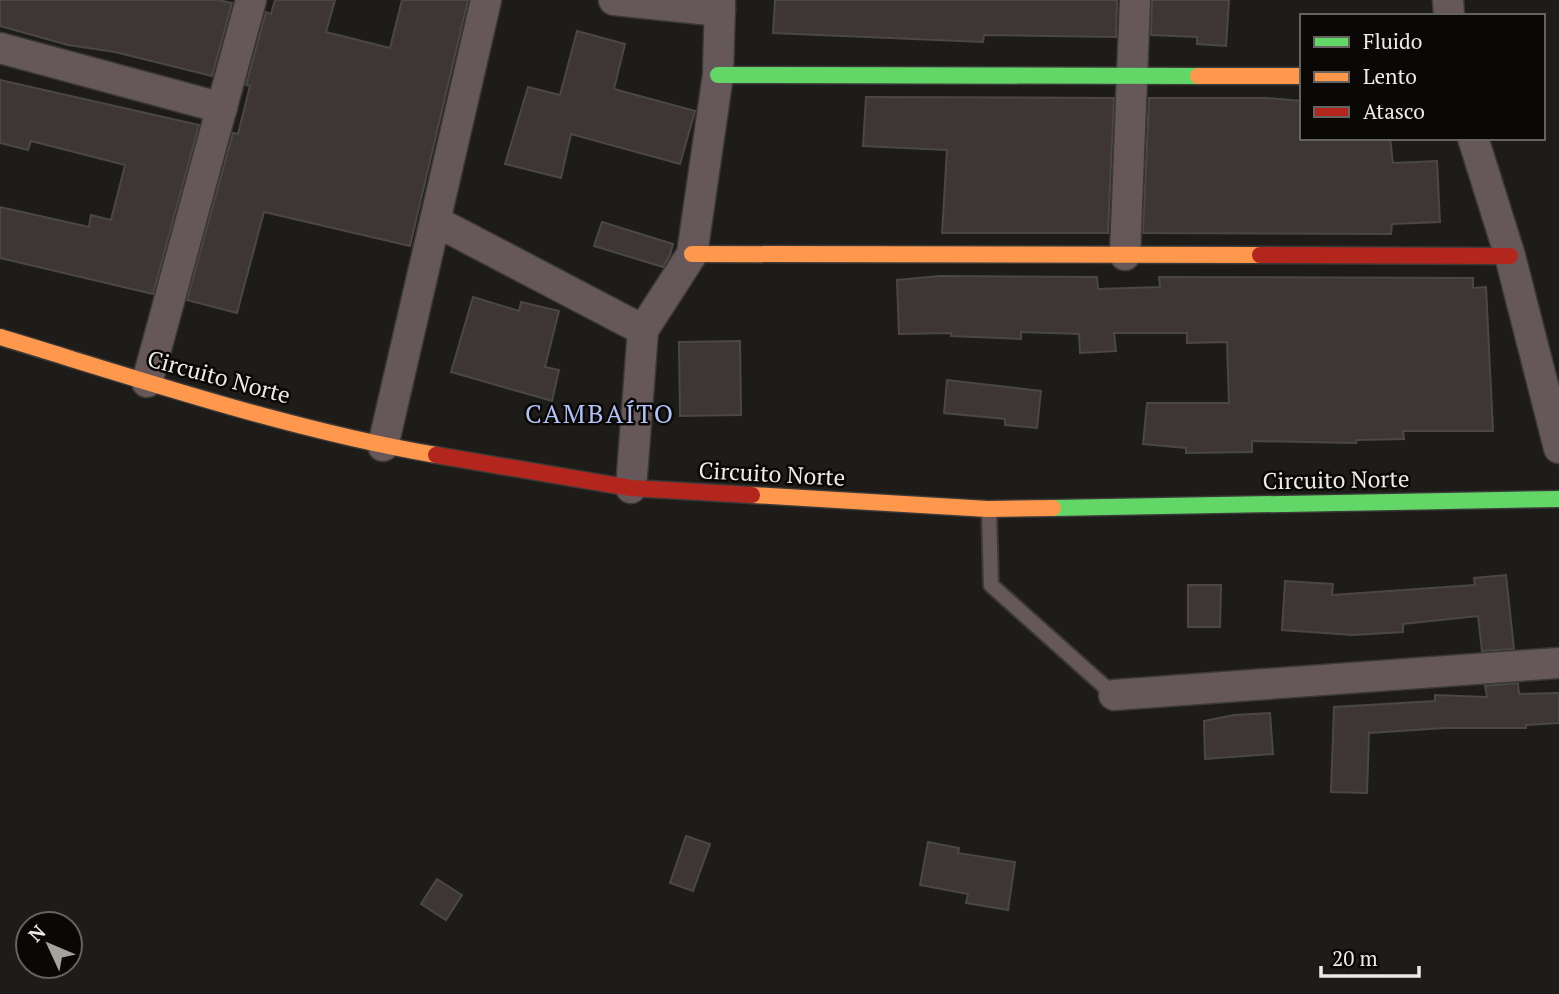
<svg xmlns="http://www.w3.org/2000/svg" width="1559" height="994" font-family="'PT Serif',serif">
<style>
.building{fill:#3e3537;stroke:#4a4745;stroke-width:2}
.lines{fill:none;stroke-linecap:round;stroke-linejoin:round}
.lane-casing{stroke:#3a3937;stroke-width:18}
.street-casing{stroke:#3a3937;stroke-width:33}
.fast-casing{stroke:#3a3937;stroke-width:19}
.slow-casing{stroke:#3a3937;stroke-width:19}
.jam-casing{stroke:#3a3937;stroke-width:19}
.lane{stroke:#66585a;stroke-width:14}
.street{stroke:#66585a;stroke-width:30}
.fast{stroke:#63d668;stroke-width:16}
.slow{stroke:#ff974d;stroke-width:16}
.jam{stroke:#b3261e;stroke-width:16}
.labels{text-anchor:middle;stroke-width:5;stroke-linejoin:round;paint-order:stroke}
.street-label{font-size:23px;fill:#eeebe6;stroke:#090805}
.quarter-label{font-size:26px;letter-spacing:2px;fill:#b2c2f9;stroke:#090805}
</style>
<rect width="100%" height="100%" fill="#1e1c19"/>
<g class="building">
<path d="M0,0H218L232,3L212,76L115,52L68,45L0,26Z"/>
<path d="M275,0H335L326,32L390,48L402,0H468L410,246L264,212L237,313L187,300L233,133L238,134L250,86L246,85L266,12L271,14Z"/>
<path d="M775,0H1117L1116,37L984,35L983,42L773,33Z"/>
<path d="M1152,0H1229L1226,46L1197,44V37L1151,35Z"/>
<path d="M577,31L625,44L614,89L695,111L680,164L571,134L561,178L505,164L528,87L560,95Z"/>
<path d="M0,80L199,125L153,294L0,258V207L89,227L91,215L111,220L125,165L31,141L28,150L0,143Z"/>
<path d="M866,97L1114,98L1108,233H942L947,150L863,146Z"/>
<path d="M1149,98H1266L1302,101V138H1390L1393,163L1437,161L1440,222L1392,224L1391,234L1143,233Z"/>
<path d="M602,222L673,244L670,255L663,267L594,246Z"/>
<path d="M940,276L1097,277L1098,289L1160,287L1159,277L1473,278V288L1486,287L1493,431H1403L1404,439L1357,440L1356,443L1252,441V452L1186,453V448L1143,444L1147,403H1229L1227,342L1187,343V333H1114L1116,351L1080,353L1079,334L1021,332V339L951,336V333L899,334L897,280Z"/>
<path d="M473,297L519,311L521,302L559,311L545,367L559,370L552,401L451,372Z"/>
<path d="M740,341L741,415L680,416L679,342Z"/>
<path d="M947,380L1041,391L1037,428L1005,425V419L944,413Z"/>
<path d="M1506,575L1514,649L1482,651L1478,616L1403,624V632L1353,635L1282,630L1285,581L1333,584L1332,595L1475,585L1474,578Z"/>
<path d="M1188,585H1221L1220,627H1188Z"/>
<path d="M1518,683L1519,694L1559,693V723L1526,725V728H1445L1369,733L1367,793L1331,792L1334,707L1435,701V695L1487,697L1485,686Z"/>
<path d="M1270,713L1273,754L1205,759L1204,721L1234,715Z"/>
<path d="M686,836L710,844L693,891L670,883Z"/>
<path d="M928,842L959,848L958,853L1015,862L1008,910L966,903L968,894L920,885Z"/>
<path d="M437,879L462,895L446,920L421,904Z"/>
</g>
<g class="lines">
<g class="lane-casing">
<path id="lane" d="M989,510L991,585L1114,695"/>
</g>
<g class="street-casing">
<g id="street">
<path d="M614,0L720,11"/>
<path d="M1448,0L1449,16"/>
<path d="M0,48L222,108"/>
<path d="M1473,138L1510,256L1559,448"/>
<path d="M437,222L643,330"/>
<path d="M1125,255L1135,0"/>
<path d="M147,382L251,0"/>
<path d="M383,446L486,0"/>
<path d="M631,488L643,330L692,254L718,75L720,0"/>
<path d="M1114,695L1559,663"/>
</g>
</g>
<g class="fast-casing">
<g id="fast">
<path d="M718,75L1198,76"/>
<path d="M1053,508L1559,499"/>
</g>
</g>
<g class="slow-casing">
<g id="slow">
<path d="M1198,76H1302"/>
<path d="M692,254L1260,255"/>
<path d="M0,337C142,380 291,430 436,455"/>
<path d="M752,495L988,509L1053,508"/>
</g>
</g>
<g class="jam-casing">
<g id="jam">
<path d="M1260,255L1510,256"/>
<path d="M436,455L631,488L752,495"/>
</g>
</g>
<use href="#lane" class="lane"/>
<use href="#street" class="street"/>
<use href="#fast" class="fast"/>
<use href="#slow" class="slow"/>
<use href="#jam" class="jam"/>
</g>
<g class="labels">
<g class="street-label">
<text transform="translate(219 377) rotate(15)" y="8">Circuito Norte</text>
<text transform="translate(772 474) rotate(3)" y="8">Circuito Norte</text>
<text transform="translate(1336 480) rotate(-1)" y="8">Circuito Norte</text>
</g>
<g class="quarter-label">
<text x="600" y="423">CAMBAÍTO</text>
</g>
</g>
<rect x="1300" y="14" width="245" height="126" fill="#090805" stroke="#65635f" stroke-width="2"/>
<rect x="1314" y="37" width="35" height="10" fill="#63d668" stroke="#65635f" stroke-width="2"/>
<text x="1363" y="49" font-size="21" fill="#eeebe6">Fluido</text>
<rect x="1314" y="72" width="35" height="10" fill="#ff974d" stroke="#65635f" stroke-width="2"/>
<text x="1363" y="84" font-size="21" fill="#eeebe6">Lento</text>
<rect x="1314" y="107" width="35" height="10" fill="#b3261e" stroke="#65635f" stroke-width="2"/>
<text x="1363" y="119" font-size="21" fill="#eeebe6">Atasco</text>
<g transform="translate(49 945) rotate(314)"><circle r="33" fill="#090805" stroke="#65635f" stroke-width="2"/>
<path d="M0-5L12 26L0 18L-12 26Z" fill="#a5a39e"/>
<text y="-10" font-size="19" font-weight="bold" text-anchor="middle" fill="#eeebe6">N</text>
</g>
<path d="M1321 966v10h98v-10" fill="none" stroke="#eeebe6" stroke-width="3.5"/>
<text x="1332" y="966" font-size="21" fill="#eeebe6" stroke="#090805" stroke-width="5" paint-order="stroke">20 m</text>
</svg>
